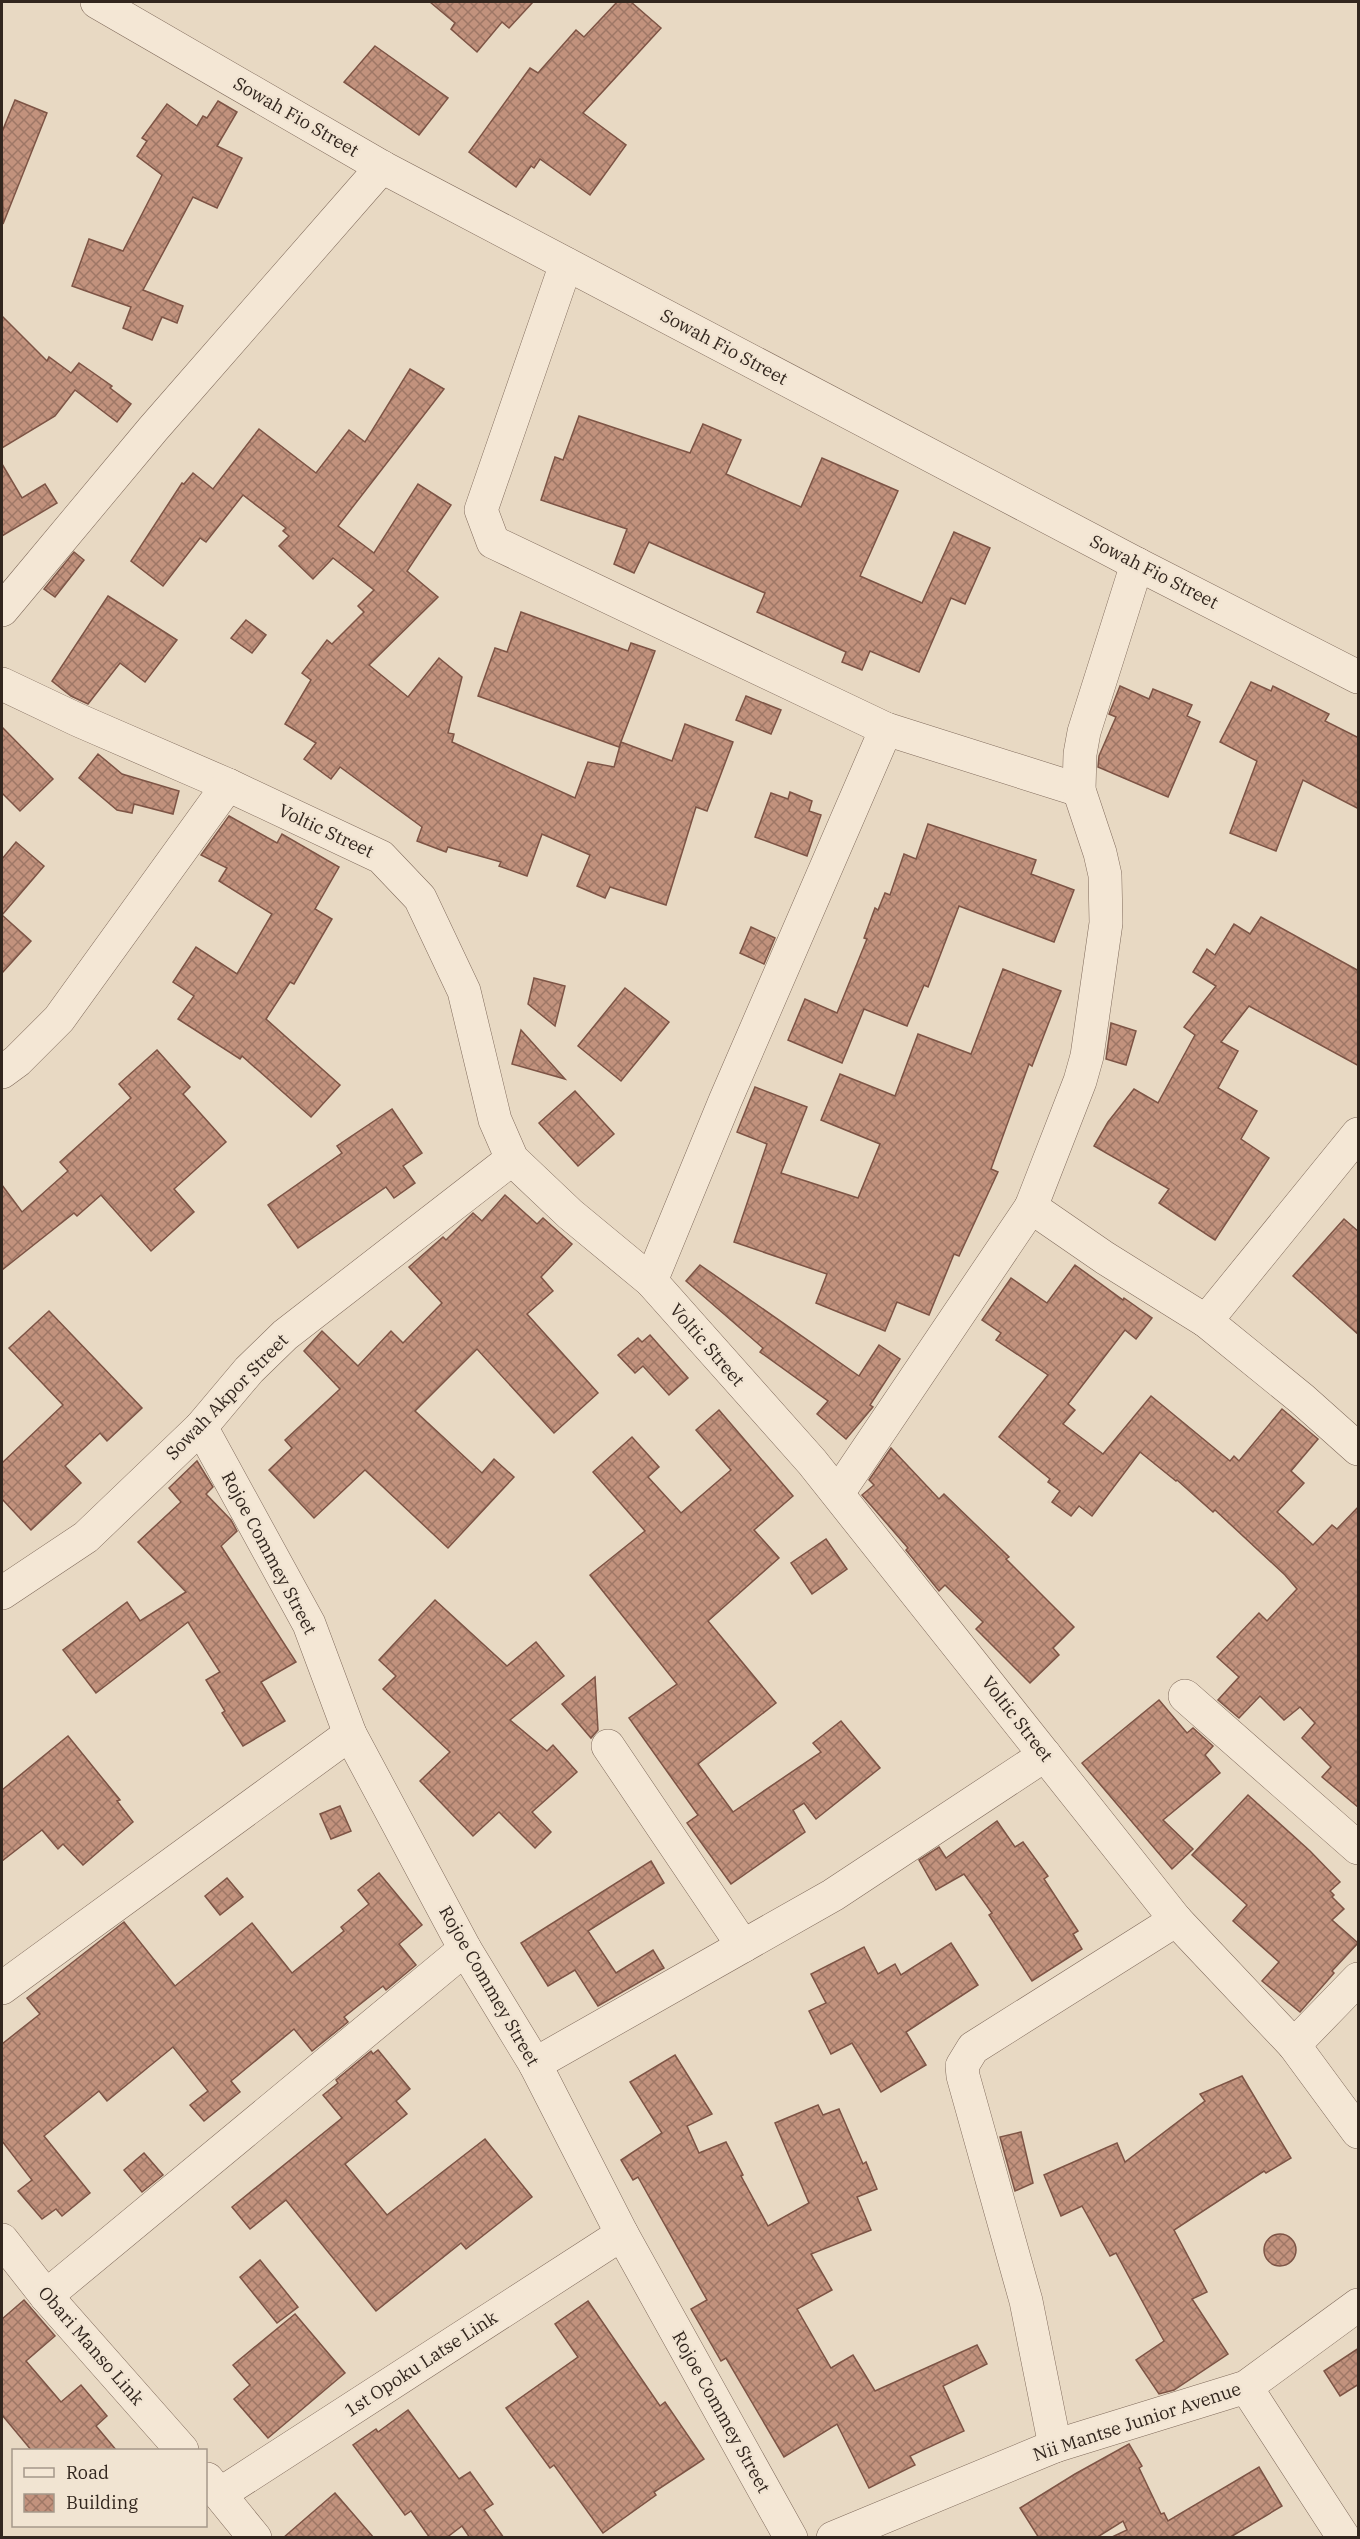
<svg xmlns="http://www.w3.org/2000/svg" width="1360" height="2539" font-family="'IBM Plex Serif',serif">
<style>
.building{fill:url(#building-cross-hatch);stroke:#7d5445;stroke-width:1.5}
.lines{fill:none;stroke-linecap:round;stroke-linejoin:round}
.minor-casing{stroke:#806b5c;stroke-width:34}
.minor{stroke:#f4e7d5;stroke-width:33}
.labels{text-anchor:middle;stroke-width:5;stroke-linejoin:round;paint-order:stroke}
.street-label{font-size:18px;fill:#32261e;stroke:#f1e4d2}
</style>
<defs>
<pattern id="building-cross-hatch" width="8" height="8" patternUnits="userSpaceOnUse" patternTransform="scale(1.5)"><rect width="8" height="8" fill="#c2927d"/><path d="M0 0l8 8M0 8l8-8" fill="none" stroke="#9e7766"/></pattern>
</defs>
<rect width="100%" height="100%" fill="#e8d9c3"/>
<g class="building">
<path d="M430,2H533L509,28L502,22L477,52L451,29L455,23Z"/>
<path d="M617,2H631L661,28L583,113L626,145L590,195L540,159L534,168L531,166L516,187L469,152L530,68L538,73L576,30L584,37Z"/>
<path d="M375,46L448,98L419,135L344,82Z"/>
<path d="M15,100L47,113L3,224L2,132Z"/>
<path d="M218,101L237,112L217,146L242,158L217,208L193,197L143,290L183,306L177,323L162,317L152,340L123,328L131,307L72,286L89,239L123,251L162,175L137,156L147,141L142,138L167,104L197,126L203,116L207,118Z"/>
<path d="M2,316L47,361L49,357L71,373L79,363L112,386L110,388L131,404L117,422L75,390L55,416L2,448Z"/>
<path d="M410,369L444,389L338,526L374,553L418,484L451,505L407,571L438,597L369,665L408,697L439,658L462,677L448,733L454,734L452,742L575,798L588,762L614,767L621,742L672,761L685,724L733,742L707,811L696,807L666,905L610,887L605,898L577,886L590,855L542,834L527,876L499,866L501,862L448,847L446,852L417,841L422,827L340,767L331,779L304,759L316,743L285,724L311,680L302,673L327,640L332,644L364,612L358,606L374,590L333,558L313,579L279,546L289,536L283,531L286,528L243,495L206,542L200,538L163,586L131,561L182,483L184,484L193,473L213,489L259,429L316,473L349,430L365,442Z"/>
<path d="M579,416L690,453L703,424L741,440L726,474L801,507L822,458L898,491L860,576L922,603L954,532L990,548L965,604L951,598L919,672L870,651L862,670L842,662L846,652L757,612L765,593L649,542L634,573L614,564L627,529L541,500L555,457L563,460Z"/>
<path d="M2,464L22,498L45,484L57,503L2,536Z"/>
<path d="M74,552L84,560L55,597L44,589Z"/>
<path d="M108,596L177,640L145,682L120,663L88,704L71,696L52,681Z"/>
<path d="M521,612L628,651L631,643L655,651L619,747L478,696L495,648L507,652Z"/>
<path d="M246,620L266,635L252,653L231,638Z"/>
<path d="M1251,682L1271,691L1273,686L1329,714L1325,721L1359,738V809L1303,780L1276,851L1230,833L1257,761L1220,742Z"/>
<path d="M1120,686L1149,699L1153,689L1192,705L1187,716L1200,722L1168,797L1098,767L1099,756L1116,717L1109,714Z"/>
<path d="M746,696L781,710L771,734L736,720Z"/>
<path d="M2,727L53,779L20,811L2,793Z"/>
<path d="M98,754L122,774L179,791L173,814L134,804L132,813L117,810L79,778Z"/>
<path d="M790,792L812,801L809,811L821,815L807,856L755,837L771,793L788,799Z"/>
<path d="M229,816L277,843L282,834L339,867L315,909L332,919L294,984L290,982L266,1019L340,1085L311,1117L242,1056L240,1059L178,1019L194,996L173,982L196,947L237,974L272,914L219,881L227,868L201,855Z"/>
<path d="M928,824L1036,860L1031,874L1074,890L1054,942L959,906L928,987L924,985L907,1026L864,1009L842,1063L788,1040L805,999L837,1013L867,939L864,938L875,908L878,910L885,893L890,895L904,854L916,859Z"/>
<path d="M16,842L44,866L2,915L31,941L2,973V859Z"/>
<path d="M1261,917L1359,971V1066L1249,1006L1221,1042L1238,1051L1218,1088L1257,1111L1241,1139L1269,1158L1215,1240L1159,1203L1169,1189L1094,1146L1108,1122L1134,1089L1158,1103L1195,1035L1184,1027L1216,986L1193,972L1207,949L1215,955L1234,924L1250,934Z"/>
<path d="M751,927L775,938L764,964L740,953Z"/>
<path d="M1003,969L1061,991L1032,1066L1029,1064L991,1169L998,1172L959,1256L954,1254L929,1315L897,1302L885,1331L816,1303L827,1274L734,1242L767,1144L737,1132L755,1087L807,1107L781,1173L858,1198L880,1144L821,1120L840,1074L895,1096L918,1034L971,1054Z"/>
<path d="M534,978L565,986L555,1026L528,1004Z"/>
<path d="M625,988L669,1022L621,1081L578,1046Z"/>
<path d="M1111,1023L1136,1031L1126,1065L1106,1059Z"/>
<path d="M521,1030L565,1079L512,1064Z"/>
<path d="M157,1050L190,1087L183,1094L226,1142L174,1189L194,1212L151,1251L101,1195L77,1216L74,1213L2,1270V1185L22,1212L68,1171L60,1162L131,1098L119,1084Z"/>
<path d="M575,1091L614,1134L578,1166L539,1123Z"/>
<path d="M392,1109L422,1153L403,1166L415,1183L394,1198L386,1187L298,1248L268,1205L342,1153L337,1146Z"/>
<path d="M505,1195L537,1224L543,1218L572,1244L541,1277L553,1291L527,1314L598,1393L554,1433L477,1349L415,1411L482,1473L494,1459L514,1477L448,1548L365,1470L314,1518L269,1470L292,1448L285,1440L340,1389L304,1351L322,1331L358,1366L391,1331L403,1343L442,1303L409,1267L443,1237L446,1240L473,1213L482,1221Z"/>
<path d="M1344,1219L1359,1232V1335L1293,1276Z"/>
<path d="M700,1265L859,1376L879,1345L900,1359L870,1405L873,1407L846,1439L817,1414L828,1401L760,1352L763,1348L686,1281Z"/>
<path d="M1075,1265L1123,1300L1124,1298L1152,1318L1136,1339L1125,1330L1068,1404L1075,1410L1063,1424L1103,1454L1151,1396L1230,1461L1234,1456L1239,1461L1282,1409L1318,1439L1291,1471L1304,1483L1277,1512L1313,1545L1332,1525L1337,1529L1359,1506V1808L1322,1777L1331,1767L1302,1738L1315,1723L1300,1707L1284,1720L1260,1696L1239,1718L1218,1700L1239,1677L1217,1657L1259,1613L1267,1621L1297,1589L1285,1575L1215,1510L1213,1512L1177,1480L1176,1481L1140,1452L1092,1516L1079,1506L1071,1516L1052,1502L1060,1491L1048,1482L1050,1479L999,1437L1048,1375L996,1340L1001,1333L982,1320L1011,1278L1047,1303Z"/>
<path d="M49,1311L142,1408L107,1441L100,1433L65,1466L81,1483L31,1530L2,1499V1463L63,1405L9,1348Z"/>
<path d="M650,1335L688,1378L669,1395L643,1366L635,1373L618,1355L638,1338L642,1342Z"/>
<path d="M719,1410L793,1496L754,1530L779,1558L708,1621L776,1703L698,1764L733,1812L821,1752L813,1743L841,1721L880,1768L816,1819L804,1803L793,1810L805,1832L731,1884L687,1823L698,1815L629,1718L677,1684L590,1575L645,1531L593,1472L632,1437L659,1467L648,1477L681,1513L731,1470L696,1430Z"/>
<path d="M891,1448L939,1499L944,1494L1009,1557L1006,1559L1074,1627L1053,1648L1059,1655L1030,1683L976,1629L983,1622L945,1585L939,1591L906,1550L908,1548L862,1495L874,1485L869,1480Z"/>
<path d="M197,1461L213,1487L206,1494L231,1520L237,1531L221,1546L296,1662L261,1682L285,1721L243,1746L222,1713L225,1711L206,1680L220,1672L188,1622L96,1693L63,1650L127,1602L140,1621L186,1592L138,1542L181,1502L169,1488Z"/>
<path d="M826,1539L847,1569L812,1594L791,1563Z"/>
<path d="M435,1600L507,1666L536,1642L564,1676L510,1720L547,1751L553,1745L577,1772L532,1812L551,1832L535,1848L499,1812L473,1836L420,1781L450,1752L383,1689L396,1676L379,1660Z"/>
<path d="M595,1677L598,1730L591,1738L562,1704Z"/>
<path d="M1159,1700L1187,1733L1193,1728L1213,1746L1205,1755L1220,1773L1163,1820L1193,1849L1172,1869L1082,1763Z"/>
<path d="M68,1736L120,1800L117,1801L133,1822L83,1865L63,1844L58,1849L42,1830L2,1861V1790Z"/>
<path d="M1248,1795L1310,1851L1340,1882L1330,1891L1334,1895L1332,1897L1344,1909L1332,1920L1358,1943L1332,1971L1334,1973L1300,2012L1262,1981L1279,1962L1233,1921L1247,1905L1192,1855Z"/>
<path d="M340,1806L351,1831L331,1839L320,1814Z"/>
<path d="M997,1821L1015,1847L1023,1842L1048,1876L1044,1879L1078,1931L1073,1934L1082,1949L1032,1981L989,1915L992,1913L964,1874L936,1890L919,1860L939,1847L946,1858Z"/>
<path d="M651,1861L664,1883L588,1931L616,1973L653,1950L664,1968L598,2006L575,1970L548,1986L521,1943Z"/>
<path d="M379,1873L422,1925L399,1944L416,1965L386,1990L383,1986L344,2017L348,2022L312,2051L294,2029L231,2081L240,2092L204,2121L190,2105L208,2091L173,2047L107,2101L99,2091L44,2136L90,2193L62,2216L56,2209L42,2219L18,2191L32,2180L2,2141V2044L40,2014L27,1998L124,1922L175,1986L252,1923L292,1973L344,1931L341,1927L369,1904L358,1890Z"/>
<path d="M227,1878L243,1897L220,1915L205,1896Z"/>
<path d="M951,1943L978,1985L906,2032L926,2065L881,2092L852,2043L831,2054L809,2011L826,2003L811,1974L864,1947L878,1974L895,1964L901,1975Z"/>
<path d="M378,2050L410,2089L396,2101L407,2114L345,2164L387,2215L485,2139L532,2197L466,2249L461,2243L376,2311L286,2200L250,2229L232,2207L342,2118L323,2095L338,2083L336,2080L371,2051L373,2054Z"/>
<path d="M675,2055L712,2114L687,2126L699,2153L726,2142L743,2175L741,2176L768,2226L809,2203L775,2123L818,2105L823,2115L839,2109L863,2164L866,2162L877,2189L857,2197L871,2230L811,2254L832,2290L797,2309L831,2368L853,2355L875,2391L977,2345L987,2364L943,2386L964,2431L910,2456L915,2465L869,2488L837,2424L784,2457L726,2358L721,2361L691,2309L707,2300L638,2177L633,2180L621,2160L662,2133L630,2082Z"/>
<path d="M1242,2076L1291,2158L1266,2173L1264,2171L1174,2230L1207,2292L1192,2299L1228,2354L1174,2390L1159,2394L1136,2360L1164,2341L1116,2253L1110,2256L1082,2206L1061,2216L1044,2175L1117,2143L1125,2162L1205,2101L1200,2094Z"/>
<path d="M1021,2132L1033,2183L1015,2191L1000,2137Z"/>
<path d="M144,2153L163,2175L142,2192L124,2170Z"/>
<circle cx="1280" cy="2250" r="16"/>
<path d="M260,2260L298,2307L277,2323L240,2277Z"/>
<path d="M24,2300L55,2336L26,2361L61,2402L81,2385L107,2416L96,2426L117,2451H32L2,2415V2319Z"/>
<path d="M588,2301L660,2406L665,2402L704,2459L654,2492L656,2495L603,2533L554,2465L550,2468L506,2408L578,2357L555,2324Z"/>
<path d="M295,2314L345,2373L268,2438L234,2399L250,2385L233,2365Z"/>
<path d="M1359,2348V2384L1340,2396L1324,2371Z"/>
<path d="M408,2410L459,2479L470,2472L493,2504L484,2510L504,2538H470L462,2526L446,2538H430L411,2511L405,2515L353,2445L376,2429L378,2432Z"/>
<path d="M1129,2444L1142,2466L1139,2468L1161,2514L1164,2513L1168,2521L1259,2467L1282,2506L1229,2538H1110L1127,2530L1123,2521L1096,2538H1039L1020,2508L1075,2474Z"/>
<path d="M335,2493L374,2538H283Z"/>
</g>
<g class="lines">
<g class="minor-casing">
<g id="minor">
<path d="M97,2L382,167L1137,564L1358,677"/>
<path d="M566,264L481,510L493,542L886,729L1079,790"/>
<path d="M2,610L153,429L382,167"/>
<path d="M2,684L78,720L228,785L381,857L420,898L464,991L495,1120L512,1159L570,1214L651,1281L812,1462L1176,1920L1294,2045L1358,2132"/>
<path d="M2,1072L17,1061L59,1019L228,785"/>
<path d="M1031,1207L1080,1081L1087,1056L1106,923L1105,875L1100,853L1079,790L1080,754L1084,732L1137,564"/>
<path d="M651,1281L725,1101L886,729"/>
<path d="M1206,1321L1358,1134"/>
<path d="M201,1427L309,1624L350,1734L465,1949L535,2064L622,2234L791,2538"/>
<path d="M838,1493L1031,1207L1105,1258L1206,1321L1302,1399L1358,1449"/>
<path d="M2,1593L86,1537L201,1427L249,1370L285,1335L512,1159"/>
<path d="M1185,1696L1358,1848"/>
<path d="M608,1746L743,1946"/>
<path d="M2,1988L350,1734"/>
<path d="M1294,2045L1358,1979"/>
<path d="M535,2064L833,1895L1045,1755"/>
<path d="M2,2240L46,2296L182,2450"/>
<path d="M46,2296L465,1949"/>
<path d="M1246,2387L1344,2538"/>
<path d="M1055,2446L1026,2301L963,2076L962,2066L973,2048L1176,1920"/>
<path d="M207,2479L255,2538"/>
<path d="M220,2494L622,2234"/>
<path d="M833,2538L1055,2446L1246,2387L1358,2305"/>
</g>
</g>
<use href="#minor" class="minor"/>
</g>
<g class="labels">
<g class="street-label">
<text transform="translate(296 117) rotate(30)" y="6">Sowah Fio Street</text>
<text transform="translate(724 347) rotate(28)" y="6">Sowah Fio Street</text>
<text transform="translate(1154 572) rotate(27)" y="6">Sowah Fio Street</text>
<text transform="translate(326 831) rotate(25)" y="6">Voltic Street</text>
<text transform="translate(707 1345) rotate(49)" y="6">Voltic Street</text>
<text transform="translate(227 1397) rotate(-46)" y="6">Sowah Akpor Street</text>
<text transform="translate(269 1553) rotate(62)" y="6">Rojoe Commey Street</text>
<text transform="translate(1017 1719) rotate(52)" y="6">Voltic Street</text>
<text transform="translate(489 1986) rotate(60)" y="6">Rojoe Commey Street</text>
<text transform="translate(91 2346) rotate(49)" y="6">Obari Manso Link</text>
<text transform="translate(421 2364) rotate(-33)" y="6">1st Opoku Latse Link</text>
<text transform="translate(721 2412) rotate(61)" y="6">Rojoe Commey Street</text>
<text transform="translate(1137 2422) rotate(-18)" y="6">Nii Mantse Junior Avenue</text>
</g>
</g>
<rect width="1360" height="2539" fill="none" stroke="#32261e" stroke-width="6"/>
<rect x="12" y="2449" width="195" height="78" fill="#f1e4d2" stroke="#a5988a" stroke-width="1.5"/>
<rect x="24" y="2468" width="30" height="9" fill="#f4e7d5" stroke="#a5988a" stroke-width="1.5"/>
<text x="66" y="2479" font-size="18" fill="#32261e">Road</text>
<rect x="24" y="2494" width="30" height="18" fill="url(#building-cross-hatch)" stroke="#a5988a" stroke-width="1.5"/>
<text x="66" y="2509" font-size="18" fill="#32261e">Building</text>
</svg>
